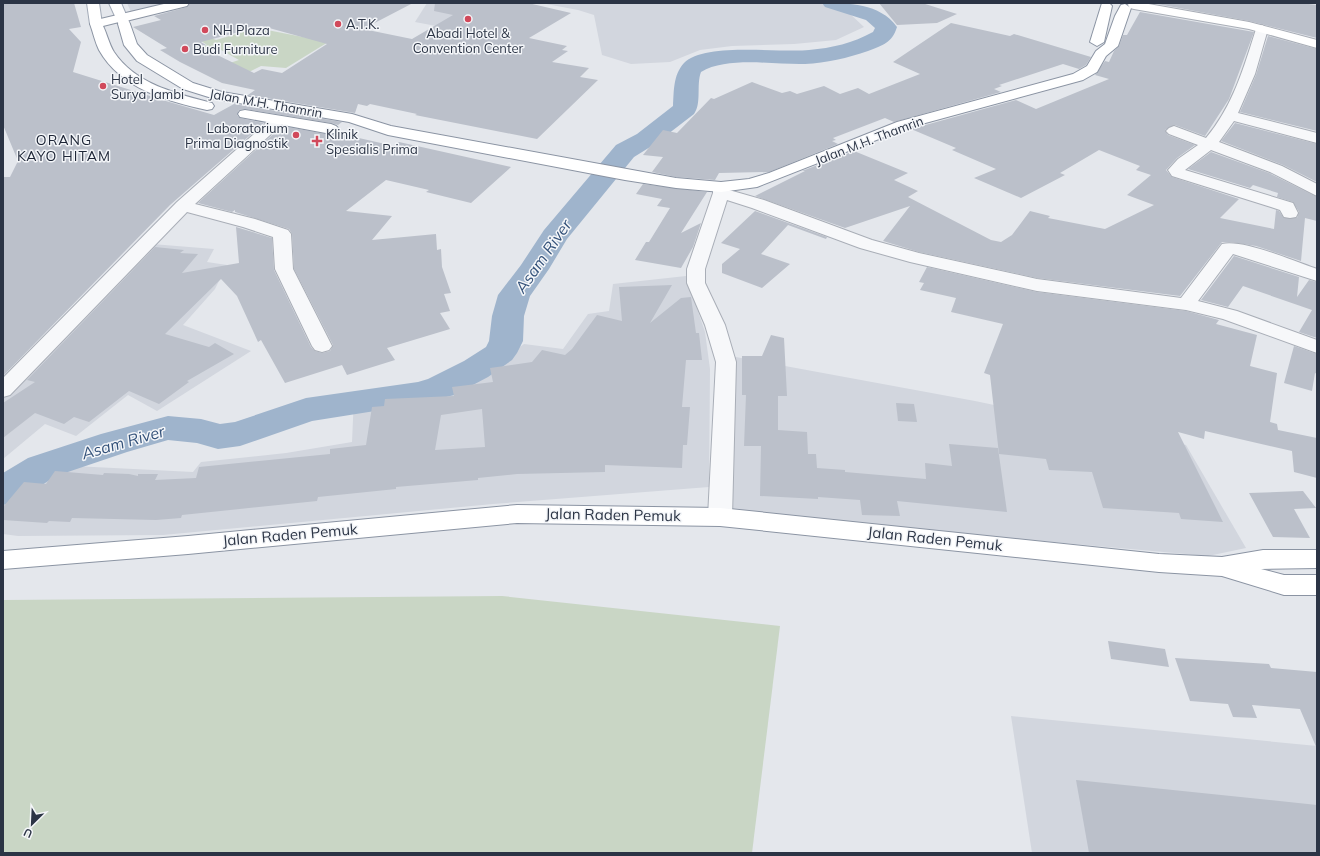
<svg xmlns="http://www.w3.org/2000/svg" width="1320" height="856" font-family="Mulish,sans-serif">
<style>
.built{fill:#d2d6de}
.green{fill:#c9d6c5}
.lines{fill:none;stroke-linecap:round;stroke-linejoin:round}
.river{fill:#9fb4cc;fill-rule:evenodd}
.building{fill:#bbc0ca;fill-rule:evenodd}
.street-casing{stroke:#a9aeb7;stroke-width:2}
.secondary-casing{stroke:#a9aeb7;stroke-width:2}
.primary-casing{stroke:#a3abb8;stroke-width:2}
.highway-casing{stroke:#8b94a3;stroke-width:2}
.street{fill:#f7f8fa;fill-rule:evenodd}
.secondary{fill:#fff;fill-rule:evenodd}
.primary{fill:#fff;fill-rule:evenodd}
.highway{fill:#fff;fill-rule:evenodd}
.poi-dot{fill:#d1495b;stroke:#f4f6f9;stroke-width:1.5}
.labels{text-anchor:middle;stroke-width:3;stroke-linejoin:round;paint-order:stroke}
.far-poi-label{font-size:13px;fill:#2b3445;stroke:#f4f6f9;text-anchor:start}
.far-street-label{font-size:13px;fill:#2b3445;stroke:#f4f6f9}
.far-quarter-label{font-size:14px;letter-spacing:1px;fill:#1d2536;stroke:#f4f6f9}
.street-label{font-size:15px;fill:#2b3445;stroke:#f4f6f9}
.water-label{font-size:16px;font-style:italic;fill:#34527a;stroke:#f4f6f9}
</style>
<rect width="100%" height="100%" fill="#e4e7ec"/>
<g class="built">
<path d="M127,3H176L131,12Z"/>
<path d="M427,3H524L473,33L415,22Z"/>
<path d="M541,3H819L848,12L864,27L836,40L794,44L732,46L700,50L670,62L631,64L602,55L594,15L578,10Z"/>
<path d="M152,244L214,249L207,262L227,265L215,289L183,325L251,351L157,411L128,395L76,436L45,424L3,459V397Z"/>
<path d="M686,276L705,332L710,369L709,487L493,504L163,535L18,536L3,534V498L34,464L193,472L201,462L286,453L352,442L354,397L432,389L508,355L524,344L563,349L588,314L609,311L613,284Z"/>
<path d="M725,355L975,401L1186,445L1246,548L1208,556L996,537L722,508Z"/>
<path d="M1011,716L1317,746V853H1032Z"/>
</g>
<g class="green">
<path d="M257,28L308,38L338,36L286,68L261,66L245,74L202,72L239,60L214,46L177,58L174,55L207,45L197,38L206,36L216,40Z"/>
<path d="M502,596L780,626L752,853H3V600Z"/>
</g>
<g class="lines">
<path class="river" d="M822,3C848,3 880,3 897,27C892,43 883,45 868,51C848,58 826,63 805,64C774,65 728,56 701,72C696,85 702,103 694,114L655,144L634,157L567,239L549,269L530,296L524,316L523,341L517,353L512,360L488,377L454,395L419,404L312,421L240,446L218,449L197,443L168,440L127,452L56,476L17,501L3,505V473L28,458L101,434L168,416L201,419L220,424L235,422L306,398L418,382L428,379L464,361L486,347L489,341L492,316L498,295L521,265L544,230L616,145L637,134L673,106C674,91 673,75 684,63C704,42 780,53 809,50C832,48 853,43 873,32L875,28L866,20L825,7Z"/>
</g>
<g class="building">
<path d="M3,3H74L81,27L69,29L81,42L73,72L150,96L157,100L159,99L214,115L234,104L342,122L338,125L331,123L245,109L239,110L237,115L240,118L264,123L170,205L4,375L3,177H10L18,161L3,125Z"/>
<path d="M190,3H413L363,29L412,39L453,15L434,11L435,3H528L571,13L529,38L567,46L562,50L568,51L552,62L589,68L580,77L598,80L537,139L415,115L417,114L370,104L367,106L358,104L355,113L248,95L255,90L222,83L180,62L160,50L167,48L133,27L161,20L154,16L187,7ZM262,26L327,44L282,73L262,69L254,73L199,46L206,45L201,42Z"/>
<path d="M879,3H922L957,14L937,23L897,25Z"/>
<path d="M1152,3H1301L1317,5V38L1249,21Z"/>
<path d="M1140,12L1254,32L1229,99L1205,136L1175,125L1165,130L1168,135L1195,145L1177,158L1166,170L1172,177L1239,199L1220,218L1274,229L1276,210L1279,211L1284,218H1297L1299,212L1293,202L1277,197L1278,193L1253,185L1250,188L1188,169L1211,152L1269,173L1317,197V221L1305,218L1301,261L1256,246L1231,242H1222L1180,296L1037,278L919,252L883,241L910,206L845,228L755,196L805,171H802L854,151L908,173L894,180L918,191L908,197L991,240L1001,242L1012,235L1030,211L1050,216L1048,218L1105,229L1154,205L1127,195L1151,175L1136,170L1140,166L1099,150L1060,173L1065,175L1021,198L974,178L996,169L952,150L956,148L911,129L1016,100L1036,109L1109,79L1095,75L1105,61L1109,62L1114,51L1119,46L1123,35H1127Z"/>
<path d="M951,23L1010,36L1014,34L1091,57L1086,65L1079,69L1063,64L999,85L1002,86L994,89L1001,92L894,122L885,118L833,138L836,140L832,141L838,144L769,172L719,173L715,180L676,177L652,172L663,157L643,155L663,130L677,133L711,98L714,99L752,82L782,93L790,91L797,94L824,86L840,94L858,88L869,94L920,74L893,62Z"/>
<path d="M1268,36L1317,49V131L1240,112L1256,75Z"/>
<path d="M1235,123L1317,144V182L1283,165L1221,141Z"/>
<path d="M282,126L331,135L337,133L394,146L399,142L511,167L471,203L426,192L429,190L386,180L346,211L392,216L372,240L436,234L437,250L441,249L442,267L451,293L444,294L450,311L440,313L450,329L387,348L395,360L347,375L342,365L285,383L261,340L258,342L237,296L221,279L165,334L209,347L215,343L234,354L187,381L189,382L159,404L129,391L89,422L74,417L64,424L35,413L3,438V403L35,382L27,380L155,247L184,250L180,253L198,254L182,273L239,263L236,227L272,238L274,270L311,347L315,351L322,353L330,351L333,345L294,269L292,234L289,229L235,212V210L232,212L198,203Z"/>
<path d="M643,184L707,192L681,233L701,223L693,247L681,268L635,260L646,242H649L670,208L657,206L662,199L636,194Z"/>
<path d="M755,211L827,237L826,239L788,225L761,254L790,264L762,288L722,273V264L740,249L721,243Z"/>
<path d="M1234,256L1299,277L1297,297L1309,280L1317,282V338L1299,332L1312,310L1243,286L1228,307L1201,300Z"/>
<path d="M927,267L1037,292L1186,311L1219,320L1216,324L1257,335L1250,366L1277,373L1270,422L1277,424L1278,430L1317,438V478L1294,472L1292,451L1205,431L1204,439L1178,432L1223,522L1181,519L1179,513L1103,508L1092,472L1049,470L1046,459L999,454L990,375L984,373L1003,324L951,312L956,298L920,290L924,283L919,282Z"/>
<path d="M672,285L650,323L681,298L691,297L696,333H699L702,360H686L682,407H690L687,445H683L682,468L605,465V472L517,474L478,478V480L396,487V489L318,497L317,501L182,515L181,518L156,520L72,518L70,522L49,521L47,523L3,520V507L24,482L46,484L55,471L103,475L104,473L129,474L138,476V474H158L155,480L196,478L199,467L330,454V449L366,445L372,407L384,406L385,399L454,396L452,387L493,382L490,368L532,362L542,350L565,355L572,349L597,315L622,321L619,287ZM482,409L485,447L435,450L441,415Z"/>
<path d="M771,335L784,338L787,396H778V430L807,432L808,454H816L817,468L845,470V472L926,479L925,463L952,466L949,444L998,448L1007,512L897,501L900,516L862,515L860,500L818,497V499L760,496L761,446H744L746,395H742V356H762Z"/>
<path d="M1294,346L1317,354V374L1315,373L1312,391L1284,383Z"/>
<path d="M896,403L914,404L917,422L898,421Z"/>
<path d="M1303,491L1316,508L1294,509L1310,538L1273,537L1249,493Z"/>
<path d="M1108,641L1165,649L1169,667L1111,659Z"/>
<path d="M1175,658L1269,664L1271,668L1317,672V749L1300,709L1252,705L1257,718L1233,717L1228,704L1190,701Z"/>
<path d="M1076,780L1317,805V853H1089Z"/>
</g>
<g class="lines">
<g class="street-casing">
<g id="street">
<path d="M1262,25L1268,29L1255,74L1238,113L1317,133V143L1234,121L1219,142L1282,166L1317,184V196L1270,172L1211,150L1185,170L1293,203L1298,213L1296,217L1290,218L1284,217L1280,210L1271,207L1172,176L1168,170L1178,159L1198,145L1169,134L1166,131L1169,128L1174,126L1206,138C1233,106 1244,67 1256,29Z"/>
<path d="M277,117L282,118L284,121L282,124L195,204L255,219L288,230L291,234L293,269L332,346L329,350L322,352L315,350L312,346L275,269L273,237L243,227L187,212L10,395L3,397V378L177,202L272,118Z"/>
<path d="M721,182L727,184L729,190L764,200L872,240L919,253L1037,279L1181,298L1222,244C1243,239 1294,261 1317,269V281L1233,254L1198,301L1237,311L1317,340V353L1223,319L1186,310L1037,291L910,262L860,248L752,208L727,200L705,269V283L725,325L736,362L732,517L729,523L720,526L711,523L708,517L716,362L705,325L687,283V269L713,193V187L715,184Z"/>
</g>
</g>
<g class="secondary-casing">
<path id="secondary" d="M1129,3H1143L1249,22L1317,40V48L1249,29L1134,9L1130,8L1128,5Z"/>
</g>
<g class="primary-casing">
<g id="primary">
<path d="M87,3H99L102,24L100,27L96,28L90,24Z"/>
<path d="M109,3H121L130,24L128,27H120Z"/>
</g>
</g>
<g class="highway-casing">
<g id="highway">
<path d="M168,3H189L187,6L126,21L130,24L137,44L147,55L193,83L222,92L352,114L391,126L676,178L721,182L749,179L769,173L897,122L1073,74L1087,66L1096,51L1105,44L1115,16L1121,5L1125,4L1131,8L1118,46L1106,56L1097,72L1083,80L907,128L757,187L721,192L676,188L625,180L388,135L349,122L215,99L183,89L137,61L124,45L118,24L119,22L103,26C107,34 109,44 114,52C135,84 177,94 212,103L214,106L212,109L207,110C167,101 121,89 99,50C95,42 93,32 90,24L92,21Z"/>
<path d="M1102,3H1109L1112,6L1104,42L1097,46L1090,42Z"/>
<path d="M245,110L331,124L336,126L339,129L336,132L331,134L240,117L238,114L240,111Z"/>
<path d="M517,505L720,508L1159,554L1222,557L1263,550H1317V568L1261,569L1284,575H1317V595H1284L1222,576L1159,572L720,526L517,523L188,554L3,569V551L188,536Z"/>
</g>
</g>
<use href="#street" class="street"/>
<use href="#secondary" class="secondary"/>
<use href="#primary" class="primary"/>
<use href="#highway" class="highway"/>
</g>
<g class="poi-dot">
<circle cx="468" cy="19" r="4"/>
<circle cx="338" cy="24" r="4"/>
<circle cx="205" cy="30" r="4"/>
<circle cx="185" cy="49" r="4"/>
<circle cx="103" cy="86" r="4"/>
<circle cx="296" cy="135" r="4"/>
<path d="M315 135h4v4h4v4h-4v4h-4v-4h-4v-4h4z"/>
</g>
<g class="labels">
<g class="far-poi-label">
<text x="346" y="29">A.T.K.</text>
<text x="213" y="35">NH Plaza</text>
<text x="468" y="38" text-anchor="middle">Abadi Hotel &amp;<tspan x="468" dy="15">Convention Center</tspan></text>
<text x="193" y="54">Budi Furniture</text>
<text x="111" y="84">Hotel<tspan x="111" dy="15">Surya Jambi</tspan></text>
<text x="288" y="133" text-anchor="end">Laboratorium<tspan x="288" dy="15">Prima Diagnostik</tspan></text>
<text x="326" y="139">Klinik<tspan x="326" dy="15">Spesialis Prima</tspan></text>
</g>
<g class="far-street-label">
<text transform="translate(266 103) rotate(10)" y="5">Jalan M.H. Thamrin</text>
<text transform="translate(869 140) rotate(-21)" y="5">Jalan M.H. Thamrin</text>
</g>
<g class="far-quarter-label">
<text x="64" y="145">ORANG<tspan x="64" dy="16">KAYO HITAM</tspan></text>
</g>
<g class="street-label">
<text transform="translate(613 515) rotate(1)" y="5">Jalan Raden Pemuk</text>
<text transform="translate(290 535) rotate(-5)" y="5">Jalan Raden Pemuk</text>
<text transform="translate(935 539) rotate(6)" y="5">Jalan Raden Pemuk</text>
</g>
<g class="water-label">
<text transform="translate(543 256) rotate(-55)" y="6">Asam River</text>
<text transform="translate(123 442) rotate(-16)" y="6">Asam River</text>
</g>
</g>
<rect width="1320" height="856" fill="none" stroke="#2b3445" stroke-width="8"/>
<g transform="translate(32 824) rotate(204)" stroke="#f4f6f9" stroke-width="3" paint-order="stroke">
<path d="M0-3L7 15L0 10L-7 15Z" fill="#2b3445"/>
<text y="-6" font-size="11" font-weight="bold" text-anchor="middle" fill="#2b3445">U</text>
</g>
</svg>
